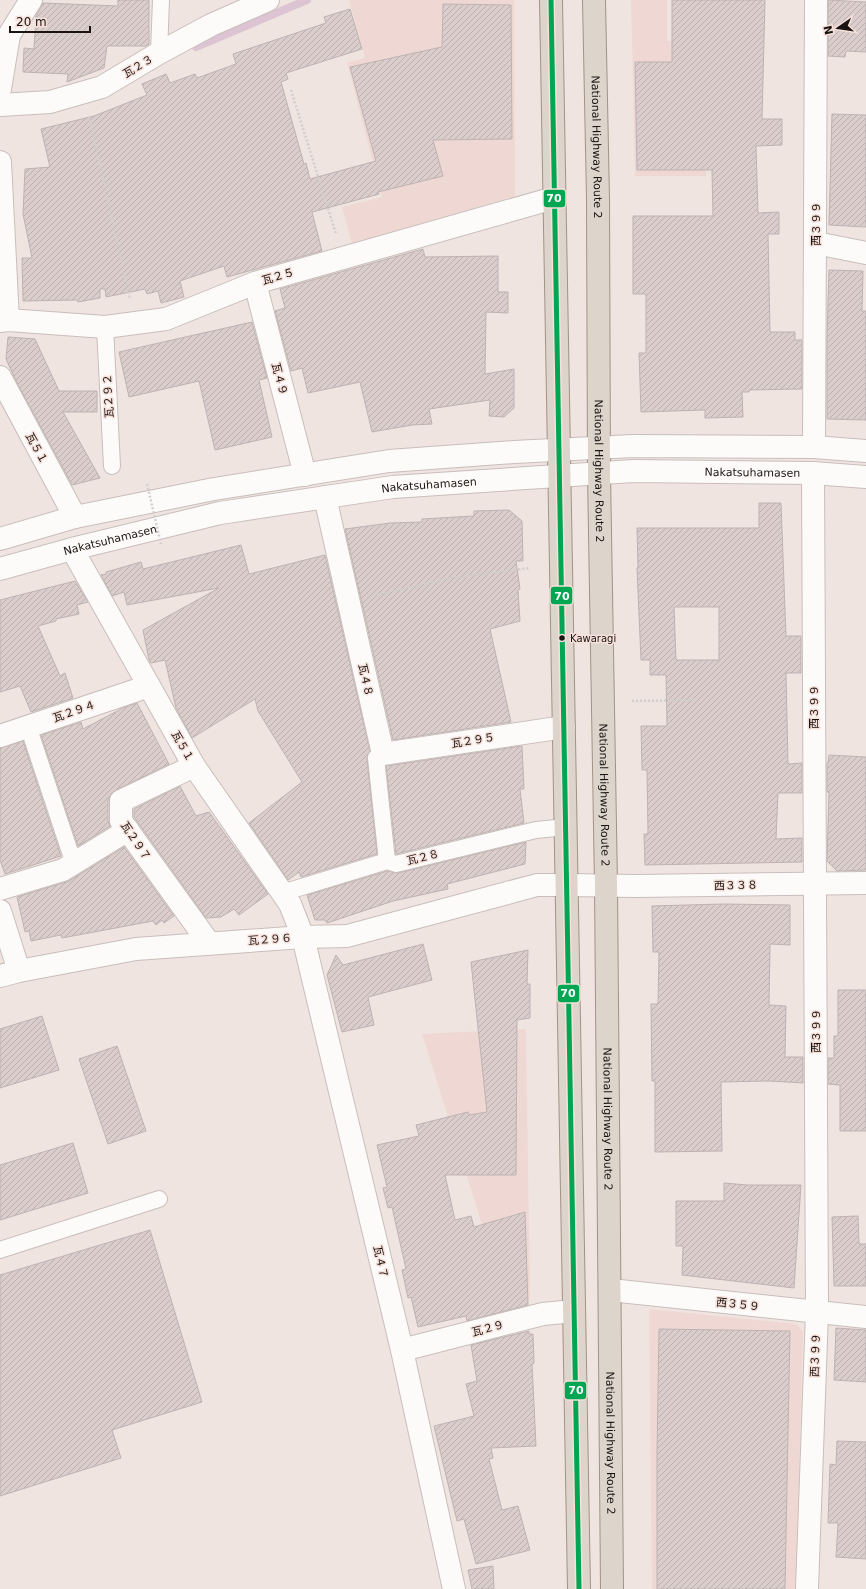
<svg xmlns="http://www.w3.org/2000/svg" width="866" height="1589" font-family="'DejaVu Sans','Noto Sans JP',sans-serif">
<style>
.built{fill:#efd8d3}
.lines{fill:none;stroke-linecap:round;stroke-linejoin:round}
.stream{stroke:#dcc4d3;stroke-width:8}
.building{fill:url(#building-hatch);stroke:#bdb3b2;fill-rule:evenodd}
.service-casing{stroke:#c8bebb;stroke-width:18}
.minor-casing{stroke:#c8bebb;stroke-width:24}
.tertiary-casing{stroke:#c8bebb;stroke-width:24}
.trunk-casing{stroke:#a29386;stroke-width:24}
.path{stroke:#d1cecd;stroke-width:2.5;stroke-dasharray:2 2;stroke-linecap:butt}
.service{stroke:#fdfbfa;stroke-width:16}
.minor{stroke:#fdfbfa;stroke-width:22}
.tertiary{stroke:#fdfbfa;stroke-width:22}
.trunk{stroke:#ddd4cc;stroke-width:22}
.path-bridge{stroke:#d1cecd;stroke-width:2.5;stroke-dasharray:2 2;stroke-linecap:butt}
.bus-1-casing{stroke:#f6e0da;stroke-width:8}
.bus-1{stroke:#00a651;stroke-width:5}
.bus-dot{fill:#1a1311;stroke:#f6e0da;stroke-width:1.5}
.labels{text-anchor:middle;stroke-width:3;stroke-linejoin:round;paint-order:stroke}
.bus-label{font-size:10px;fill:#1a1311;stroke:#f6e0da;text-anchor:start}
.street-label{font-size:11px;fill:#1a1311;stroke:#f6e0da}
.line-badge{stroke:#f6e0da;stroke-width:1.5}
.badge-label{font-size:11px;text-anchor:middle;font-weight:bold;fill:#fff}
</style>
<defs>
<pattern id="building-hatch" width="6" height="6" patternUnits="userSpaceOnUse"><rect width="6" height="6" fill="#dacdcc"/><path d="M-1 1l2-2M0 6l6-6M5 7l2-2" fill="none" stroke="#baafae"/></pattern>
</defs>
<rect width="100%" height="100%" fill="#f0e4e0"/>
<g class="built">
<path d="M349,0H514L515,196L352,244L342,207L382,197L347,63L365,58Z"/>
<path d="M631,0H667V41H704L706,176H635Z"/>
<path d="M526,1029L530,1300L507,1304L422,1034Z"/>
<path d="M649,1309L797,1324L803,1332L796,1589H652Z"/>
</g>
<g class="lines">
<path class="stream" d="M196,47L307,0"/>
</g>
<g class="building">
<path d="M118,0H149V44L146,46H107L104,68L67,82L68,74L23,72L24,48L34,49L36,16L43,3L118,6Z"/>
<path d="M672,0H765L762,119H782V145L756,146L758,213L779,212V234H768L770,332H795V340H802V389L749,390V392H742L743,417L705,418V410L641,412L639,353H646V294H633V216H713L712,170H637L635,62H672Z"/>
<path d="M828,0L866,2V52L846,51L845,57L828,56Z"/>
<path d="M443,4L511,5L512,139L433,140L443,176L378,192L379,194L312,212L322,251L227,277L224,266L180,281L184,297L161,303L158,291L147,294L145,289L106,297L105,289H100V298L78,302L77,300L23,301L22,258H32L23,214L25,169L50,167L41,129L94,116L147,95L142,84L166,74L170,83L195,74L197,78L236,64L233,54L326,23L324,17L350,9L362,49L286,73L288,79L281,82L304,164L306,163L310,179L376,161L350,67L442,47Z"/>
<path d="M832,114L866,115V227L829,225Z"/>
<path d="M423,249L425,257L498,256V292H508V313L486,312L485,374L514,369V408L504,417L489,416L490,400L429,409L432,424L412,425L372,432L360,382L308,393L302,368L291,371L275,311L285,308L280,289Z"/>
<path d="M829,270L863,271L862,311H866V420L827,419V340Z"/>
<path d="M252,322L267,378L259,380L272,437L215,450L199,381L129,397L119,352Z"/>
<path d="M8,337L35,339L59,391H97V412H63L100,478L72,485L17,383L6,359Z"/>
<path d="M759,503H781L786,636H801V673H786L788,764L802,763V793H778L776,839L802,838V862L645,865L644,834H648L647,770H642L641,726H667L666,675H650V660H641L637,568H638L637,528H759ZM674,607H719V660H676Z"/>
<path d="M509,510L522,521L523,561H516L520,589L518,590L520,621L490,629L511,722L393,740L345,529L390,523L422,522V519L474,516V511Z"/>
<path d="M241,545L249,574L325,555L370,751L367,759L377,854L301,877L299,872L288,880L249,823L302,782L258,711L255,699L192,738L176,708L165,660L151,663L149,660L143,630L219,588L127,605L124,592L112,596L101,575L106,574V572L141,562L143,569Z"/>
<path d="M75,581L88,602L77,605L79,614L56,619V621L38,626L60,676L65,673L73,698L31,712L20,686L0,692V600Z"/>
<path d="M137,703L169,764L116,790L111,794L108,801V821L110,826L78,846L41,735L81,722L83,729L123,708Z"/>
<path d="M23,741L61,856L5,874L0,860V748Z"/>
<path d="M522,746L524,789H520L524,823L396,854L386,766Z"/>
<path d="M829,755L866,757V870L837,871L827,861L829,792H827V763H828Z"/>
<path d="M180,786L196,816L209,812L268,894L239,915L234,909L221,917L206,918L134,817V809Z"/>
<path d="M526,842L525,864L447,884L448,889L393,901L327,923L325,920H315L307,895L387,871L398,873Z"/>
<path d="M124,847L174,916L164,923L162,920L156,925L153,921L62,938L61,935L31,941L29,931L25,932L17,897L69,881Z"/>
<path d="M723,904L790,905V945L770,944L769,1005L786,1006L785,1057H803V1083L769,1081L721,1082L722,1151L655,1152V1081H652L651,1004H658L659,952H653L652,906Z"/>
<path d="M423,944L432,980L368,997L374,1025L342,1032L327,975L336,955L343,965Z"/>
<path d="M528,950L527,984H530V1018L517,1020L516,1175H445L455,1220L471,1216L474,1227L525,1212L528,1305L467,1321L466,1316L418,1327L411,1297L408,1298L402,1270L406,1269L392,1207L388,1208L383,1188L387,1187L377,1145L419,1136L416,1125L468,1112L469,1115L487,1112L471,962Z"/>
<path d="M838,990H866V1131H840V1085L828,1084V1058H834V1036H838Z"/>
<path d="M42,1016L59,1070L0,1088V1029Z"/>
<path d="M117,1046L146,1131L108,1144L79,1059Z"/>
<path d="M73,1143L88,1193L0,1220V1165Z"/>
<path d="M724,1183L747,1185H801L794,1288L682,1275L683,1246H676V1201H724Z"/>
<path d="M858,1216L859,1244H866V1286H834L832,1217Z"/>
<path d="M150,1230L202,1402L112,1430L121,1458L0,1496V1275Z"/>
<path d="M836,1328L866,1330V1382L834,1380Z"/>
<path d="M659,1329L790,1331L785,1589H657V1453Z"/>
<path d="M529,1331V1334H533L534,1363L532,1364L536,1446L491,1448L493,1458L489,1459L502,1510L518,1506L530,1550L476,1564L464,1519L457,1521L434,1426L474,1416L466,1384L477,1381L471,1345Z"/>
<path d="M837,1441L866,1442V1559L836,1557L838,1523H828L830,1464L836,1465Z"/>
<path d="M493,1566L494,1589H472L468,1570Z"/>
</g>
<g class="lines">
<g class="service-casing">
<g id="service">
<path d="M159,53L161,0"/>
<path d="M105,327L112,466"/>
<path d="M28,726L74,864"/>
<path d="M383,754L376,758L387,861"/>
<path d="M282,893L387,861L396,864L536,830L566,827"/>
<path d="M0,1250L159,1199"/>
</g>
</g>
<g class="minor-casing">
<g id="minor">
<path d="M0,89L9,35L31,0"/>
<path d="M0,105L50,102L102,87L159,53L211,25L268,0"/>
<path d="M0,162L8,320"/>
<path d="M816,243L866,253"/>
<path d="M255,283L305,475"/>
<path d="M0,321L8,320L105,327L166,319L255,283L554,198"/>
<path d="M0,377L75,517"/>
<path d="M814,447L816,0"/>
<path d="M325,497L383,754L564,727"/>
<path d="M72,549L194,766L290,904L303,937L402,1350L454,1589"/>
<path d="M0,736L149,686"/>
<path d="M194,766L121,801V821L209,943"/>
<path d="M567,885L637,886L866,883"/>
<path d="M0,889L63,870L128,830"/>
<path d="M0,911L19,971"/>
<path d="M610,1290L866,1317"/>
<path d="M402,1350L543,1314L574,1311"/>
<path d="M807,1589L817,1312L813,473"/>
</g>
</g>
<g class="tertiary-casing">
<g id="tertiary">
<path d="M0,539L75,517L214,489L389,461L514,452L633,446L814,447L866,451"/>
<path id="s1" d="M0,569L72,549L220,513L393,487L633,471L813,473L866,477"/>
<path d="M0,976L19,971L136,949L303,937L347,936L537,885H567"/>
</g>
</g>
<g class="trunk-casing">
<g id="trunk">
<path d="M551,0L579,1589"/>
<path id="s2" d="M594,0L598,199L599,474L606,885L612,1589"/>
</g>
</g>
<g class="path">
<path d="M291,90L336,234"/>
<path d="M89,116L130,299"/>
<path d="M373,596L457,577L530,568"/>
<path d="M632,701L695,700"/>
</g>
<use href="#service" class="service"/>
<use href="#minor" class="minor"/>
<use href="#tertiary" class="tertiary"/>
<use href="#trunk" class="trunk"/>
<path class="path-bridge" d="M147,484L161,544"/>
<g class="bus-1-casing">
<path id="bus-1" d="M551,0L579,1589"/>
</g>
<use href="#bus-1" class="bus-1"/>
</g>
<circle class="bus-dot" cx="562" cy="638" r="3.5"/>
<g class="labels">
<g class="bus-label">
<text x="570" y="642">Kawaragi</text>
</g>
<g class="street-label">
<text transform="translate(138 66) rotate(-31)" y="4">瓦２３</text>
<text dy="4" stroke="none"><textPath href="#s2" startOffset="147">National Highway Route 2</textPath></text>
<text transform="translate(816 224) rotate(-90)" y="4">西３９９</text>
<text transform="translate(278 276) rotate(-16)" y="4">瓦２５</text>
<text transform="translate(280 379) rotate(75)" y="4">瓦４９</text>
<text transform="translate(108 396) rotate(-93)" y="4">瓦２９２</text>
<text transform="translate(37 448) rotate(61)" y="4">瓦５１</text>
<text dy="4" stroke="none"><textPath href="#s2" startOffset="471">National Highway Route 2</textPath></text>
<text dy="4" stroke="none"><textPath href="#s1" startOffset="762">Nakatsuhamasen</textPath></text>
<text dy="4" stroke="none"><textPath href="#s1" startOffset="438">Nakatsuhamasen</textPath></text>
<text dy="4" stroke="none"><textPath href="#s1" startOffset="114">Nakatsuhamasen</textPath></text>
<text transform="translate(366 680) rotate(77)" y="4">瓦４８</text>
<text transform="translate(814 707) rotate(-90)" y="4">西３９９</text>
<text transform="translate(74 711) rotate(-19)" y="4">瓦２９４</text>
<text transform="translate(473 740) rotate(-9)" y="4">瓦２９５</text>
<text transform="translate(183 746) rotate(60)" y="4">瓦５１</text>
<text dy="4" stroke="none"><textPath href="#s2" startOffset="795">National Highway Route 2</textPath></text>
<text transform="translate(136 841) rotate(56)" y="4">瓦２９７</text>
<text transform="translate(423 857) rotate(-14)" y="4">瓦２８</text>
<text transform="translate(736 885) rotate(-1)" y="4">西３３８</text>
<text transform="translate(270 939) rotate(-4)" y="4">瓦２９６</text>
<text transform="translate(816 1031) rotate(-90)" y="4">西３９９</text>
<text dy="4" stroke="none"><textPath href="#s2" startOffset="1119">National Highway Route 2</textPath></text>
<text transform="translate(381 1262) rotate(77)" y="4">瓦４７</text>
<text transform="translate(738 1304) rotate(6)" y="4">西３５９</text>
<text transform="translate(488 1328) rotate(-15)" y="4">瓦２９</text>
<text transform="translate(815 1355) rotate(-88)" y="4">西３９９</text>
<text dy="4" stroke="none"><textPath href="#s2" startOffset="1443">National Highway Route 2</textPath></text>
</g>
</g>
<g class="line-badge">
<rect x="543" y="189" width="23" height="19" rx="4" fill="#00a651"/>
<rect x="550" y="586" width="23" height="19" rx="4" fill="#00a651"/>
<rect x="557" y="984" width="23" height="19" rx="4" fill="#00a651"/>
<rect x="564" y="1381" width="23" height="19" rx="4" fill="#00a651"/>
</g>
<g class="badge-label">
<text x="554" y="202">70</text>
<text x="562" y="600">70</text>
<text x="568" y="997">70</text>
<text x="576" y="1394">70</text>
</g>
<g transform="translate(838 28) rotate(257)" stroke="#f6e0da" stroke-width="3" paint-order="stroke">
<path d="M0-3L7 15L0 10L-7 15Z" fill="#1a1311"/>
<text y="-6" font-size="11" font-weight="bold" text-anchor="middle" fill="#1a1311">N</text>
</g>
<path d="M10 26v6h80v-6" fill="none" stroke="#1a1311" stroke-width="2"/>
<text x="16" y="26" font-size="12" fill="#1a1311" stroke="#f6e0da" stroke-width="3" paint-order="stroke">20 m</text>
</svg>
